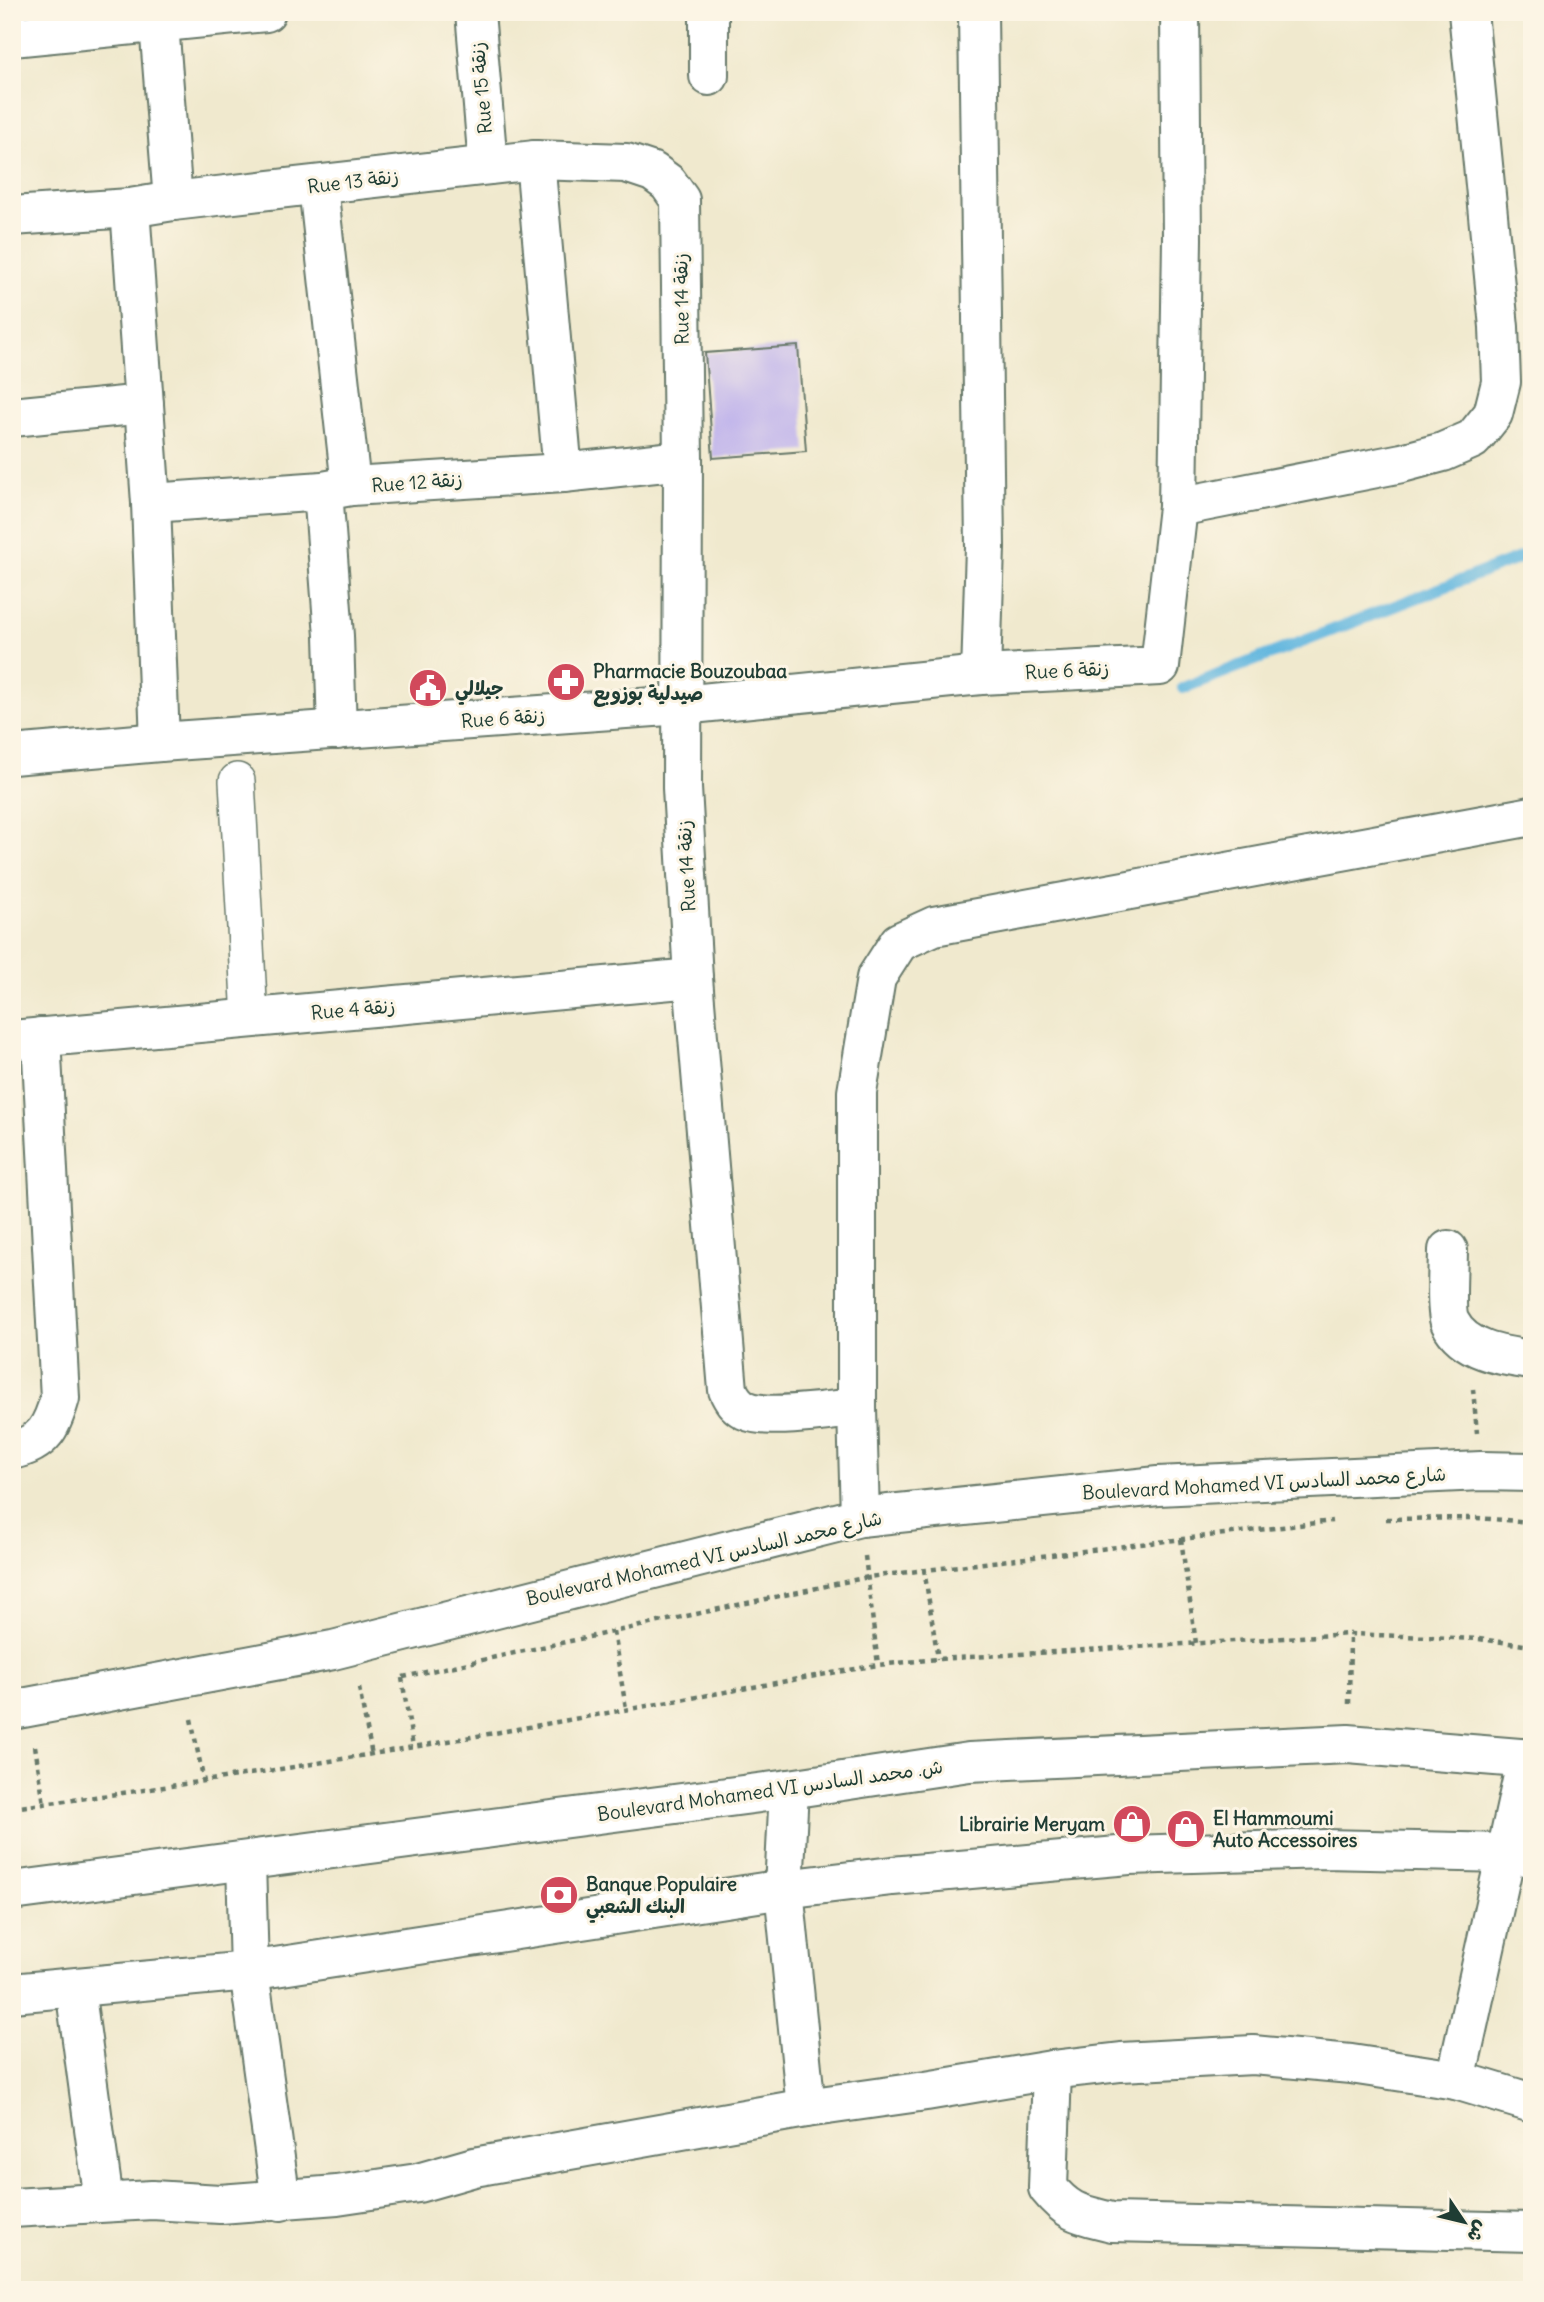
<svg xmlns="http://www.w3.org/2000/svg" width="1544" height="2302" font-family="Delius,'Playpen Sans Arabic',sans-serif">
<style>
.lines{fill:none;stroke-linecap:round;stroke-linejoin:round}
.stream{stroke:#63b7df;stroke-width:12}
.building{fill:#b7aaec}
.pedestrian-casing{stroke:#68796a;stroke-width:38}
.minor-casing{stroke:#68796a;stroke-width:42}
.secondary-casing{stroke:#68796a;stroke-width:42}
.path{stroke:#68796a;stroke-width:4.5;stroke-dasharray:5 5;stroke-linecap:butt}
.pedestrian{stroke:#fff;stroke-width:35}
.minor{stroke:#fff;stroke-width:38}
.secondary{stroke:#fff;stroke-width:38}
.labels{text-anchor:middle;stroke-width:6;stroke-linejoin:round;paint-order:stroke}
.street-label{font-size:19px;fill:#1f3d34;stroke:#fcf5e5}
.poi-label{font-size:19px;font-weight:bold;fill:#1f3d34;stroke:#fcf5e5;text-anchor:start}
</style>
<rect width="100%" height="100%" fill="#fcf5e5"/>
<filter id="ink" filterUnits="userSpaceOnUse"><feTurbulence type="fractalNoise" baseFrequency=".0143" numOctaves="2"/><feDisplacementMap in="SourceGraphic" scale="14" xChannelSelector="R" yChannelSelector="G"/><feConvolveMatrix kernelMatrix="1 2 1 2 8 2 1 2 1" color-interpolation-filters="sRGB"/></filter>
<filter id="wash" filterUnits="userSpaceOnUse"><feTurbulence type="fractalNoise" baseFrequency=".00686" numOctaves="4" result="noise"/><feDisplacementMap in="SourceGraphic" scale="28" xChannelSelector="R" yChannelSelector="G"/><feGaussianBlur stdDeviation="1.57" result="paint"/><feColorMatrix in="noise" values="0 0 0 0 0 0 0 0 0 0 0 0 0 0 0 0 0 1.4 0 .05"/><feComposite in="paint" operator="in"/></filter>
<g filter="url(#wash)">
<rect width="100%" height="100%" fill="#f0e9ce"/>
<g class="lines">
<path class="stream" d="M1183,688L1532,553"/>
</g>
<g id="blocks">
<path class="building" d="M798,346L806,451L713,458L705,353Z"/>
</g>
</g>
<g filter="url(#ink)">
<use href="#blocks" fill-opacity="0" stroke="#68796a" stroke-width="2"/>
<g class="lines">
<g class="pedestrian-casing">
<path id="pedestrian" d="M237,781L250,1019"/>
</g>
<g class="minor-casing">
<g id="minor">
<path d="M475,12L488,165"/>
<path d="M709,12V76"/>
<path d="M978,12L985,547L981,675"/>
<path d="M159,24L173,201"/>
<path d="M12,37L266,12"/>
<path d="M535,160L563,473"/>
<path d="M318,186L351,486"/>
<path d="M130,208L151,503L160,742"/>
<path d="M12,216L130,208L173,201L535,160L626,163L653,172L668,183L680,200L683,460L682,788L693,978L728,1390C732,1399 736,1405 745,1410C768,1421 829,1410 857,1408"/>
<path d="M12,417L144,404"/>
<path d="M323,491L334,636L337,730"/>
<path d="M151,503L323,491L351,486L563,473L683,460"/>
<path d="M1178,507L1402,463L1443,452L1473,439L1493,414L1501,382L1499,327L1468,12"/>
<path d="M12,755L160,742L682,705L981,675L1160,666L1178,507L1182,239L1180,12"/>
<path d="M12,1040L693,978"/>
<path d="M1448,1250C1448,1263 1445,1312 1450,1322C1464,1351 1503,1356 1532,1360"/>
<path d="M12,1450C44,1444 52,1426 60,1398L41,1037"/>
<path d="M860,1517L857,1408V1092L876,978L899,942L934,926L1532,816"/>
<path d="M789,1789L784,1889L806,2108"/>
<path d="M246,1861L249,1971L281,2201"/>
<path d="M75,1988L104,2202"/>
<path d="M12,1993L249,1971L784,1889L892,1876L1129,1855L1324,1849L1507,1853L1532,1857"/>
<path d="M1052,2070L1048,2188C1069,2214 1081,2214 1112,2222L1532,2232"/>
<path d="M1456,2080L1527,1758"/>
<path d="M12,2208L152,2200L220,2204L337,2195L418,2183L474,2167L806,2108L926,2091L1052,2070L1121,2062L1253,2055L1351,2064L1456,2080L1532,2103"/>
</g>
</g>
<g class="secondary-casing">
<g id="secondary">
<path d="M12,1710L333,1650L860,1517L1158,1486L1481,1471L1532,1472"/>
<path d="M12,1891L789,1789L969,1762L1348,1744L1532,1759"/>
</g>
</g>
<g class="path">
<path d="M1473,1389L1477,1433"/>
<path d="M1386,1519L1477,1518L1532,1522"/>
<path d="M1181,1539L1196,1643"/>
<path d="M865,1556L878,1665"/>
<path d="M924,1569L938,1659"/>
<path d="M613,1632L626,1708"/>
<path d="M403,1677L868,1577L1332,1521"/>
<path d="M402,1678L413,1747"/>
<path d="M359,1688L372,1755"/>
<path d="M1349,1704L1350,1634"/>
<path d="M191,1719L204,1782"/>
<path d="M35,1746L44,1804"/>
<path d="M12,1808C303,1771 590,1715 878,1665L938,1659L1350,1634L1479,1639L1532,1646"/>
</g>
<use href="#pedestrian" class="pedestrian"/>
<use href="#minor" class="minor"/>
<use href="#secondary" class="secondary"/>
</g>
</g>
<defs>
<g id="pharmacy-disc" transform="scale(2.0125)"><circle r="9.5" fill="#d1495b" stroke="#fcf5e5"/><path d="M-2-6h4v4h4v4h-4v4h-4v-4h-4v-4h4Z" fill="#fff"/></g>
<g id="civic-disc" transform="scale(2.0125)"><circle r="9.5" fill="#d1495b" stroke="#fcf5e5"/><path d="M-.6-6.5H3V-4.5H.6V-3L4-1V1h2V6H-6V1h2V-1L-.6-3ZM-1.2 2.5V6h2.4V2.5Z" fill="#fff"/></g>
<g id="shop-disc" transform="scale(2.0125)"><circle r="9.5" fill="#d1495b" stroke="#fcf5e5"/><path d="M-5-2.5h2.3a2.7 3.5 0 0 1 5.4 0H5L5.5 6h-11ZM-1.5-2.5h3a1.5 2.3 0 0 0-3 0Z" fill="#fff"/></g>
<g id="bank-disc" transform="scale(2.0125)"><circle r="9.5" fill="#d1495b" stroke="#fcf5e5"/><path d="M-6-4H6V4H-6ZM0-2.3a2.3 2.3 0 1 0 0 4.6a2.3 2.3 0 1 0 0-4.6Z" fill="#fff"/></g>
</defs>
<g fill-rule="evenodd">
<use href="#pharmacy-disc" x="566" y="682"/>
<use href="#civic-disc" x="428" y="688"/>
<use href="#shop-disc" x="1132" y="1824"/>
<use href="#shop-disc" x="1186" y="1829"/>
<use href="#bank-disc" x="559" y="1895"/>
</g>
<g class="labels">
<g class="street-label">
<text transform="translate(481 88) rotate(-95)" y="7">Rue 15 زنقة</text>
<text transform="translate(353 181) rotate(-7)" y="7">Rue 13 زنقة</text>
<text transform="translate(681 299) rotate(-91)" y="7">Rue 14 زنقة</text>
<text transform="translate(417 482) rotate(-4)" y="7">Rue 12 زنقة</text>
<text transform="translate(1067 670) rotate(-3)" y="7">Rue 6 زنقة</text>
<text transform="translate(503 718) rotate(-4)" y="7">Rue 6 زنقة</text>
<text transform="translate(686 866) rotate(-93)" y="7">Rue 14 زنقة</text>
<text transform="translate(353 1009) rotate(-5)" y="7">Rue 4 زنقة</text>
<text transform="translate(1264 1483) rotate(-3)" y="7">Boulevard Mohamed VI شارع محمد السادس</text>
<text transform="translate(704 1558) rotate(-13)" y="7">Boulevard Mohamed VI شارع محمد السادس</text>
<text transform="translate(770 1790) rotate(-8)" y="7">Boulevard Mohamed VI ش. محمد السادس</text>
</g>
<g class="poi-label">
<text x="593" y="678">Pharmacie Bouzoubaa<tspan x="593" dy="22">صيدلية بوزوبع</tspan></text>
<text x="455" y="695">جيلالي</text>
<text x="1213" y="1825">El Hammoumi<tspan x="1213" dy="22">Auto Accessoires</tspan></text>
<text x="1105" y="1831" text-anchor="end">Librairie Meryam</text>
<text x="586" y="1891">Banque Populaire<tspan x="586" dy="22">البنك الشعبي</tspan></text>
</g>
</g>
<rect width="1544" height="2302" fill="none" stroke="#fcf5e5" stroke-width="42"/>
<g transform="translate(1464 2222) rotate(125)" stroke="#fcf5e5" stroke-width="5" paint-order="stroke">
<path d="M0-5L12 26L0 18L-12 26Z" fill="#1f3d34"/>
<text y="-10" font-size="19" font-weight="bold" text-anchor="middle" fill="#1f3d34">ش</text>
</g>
</svg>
